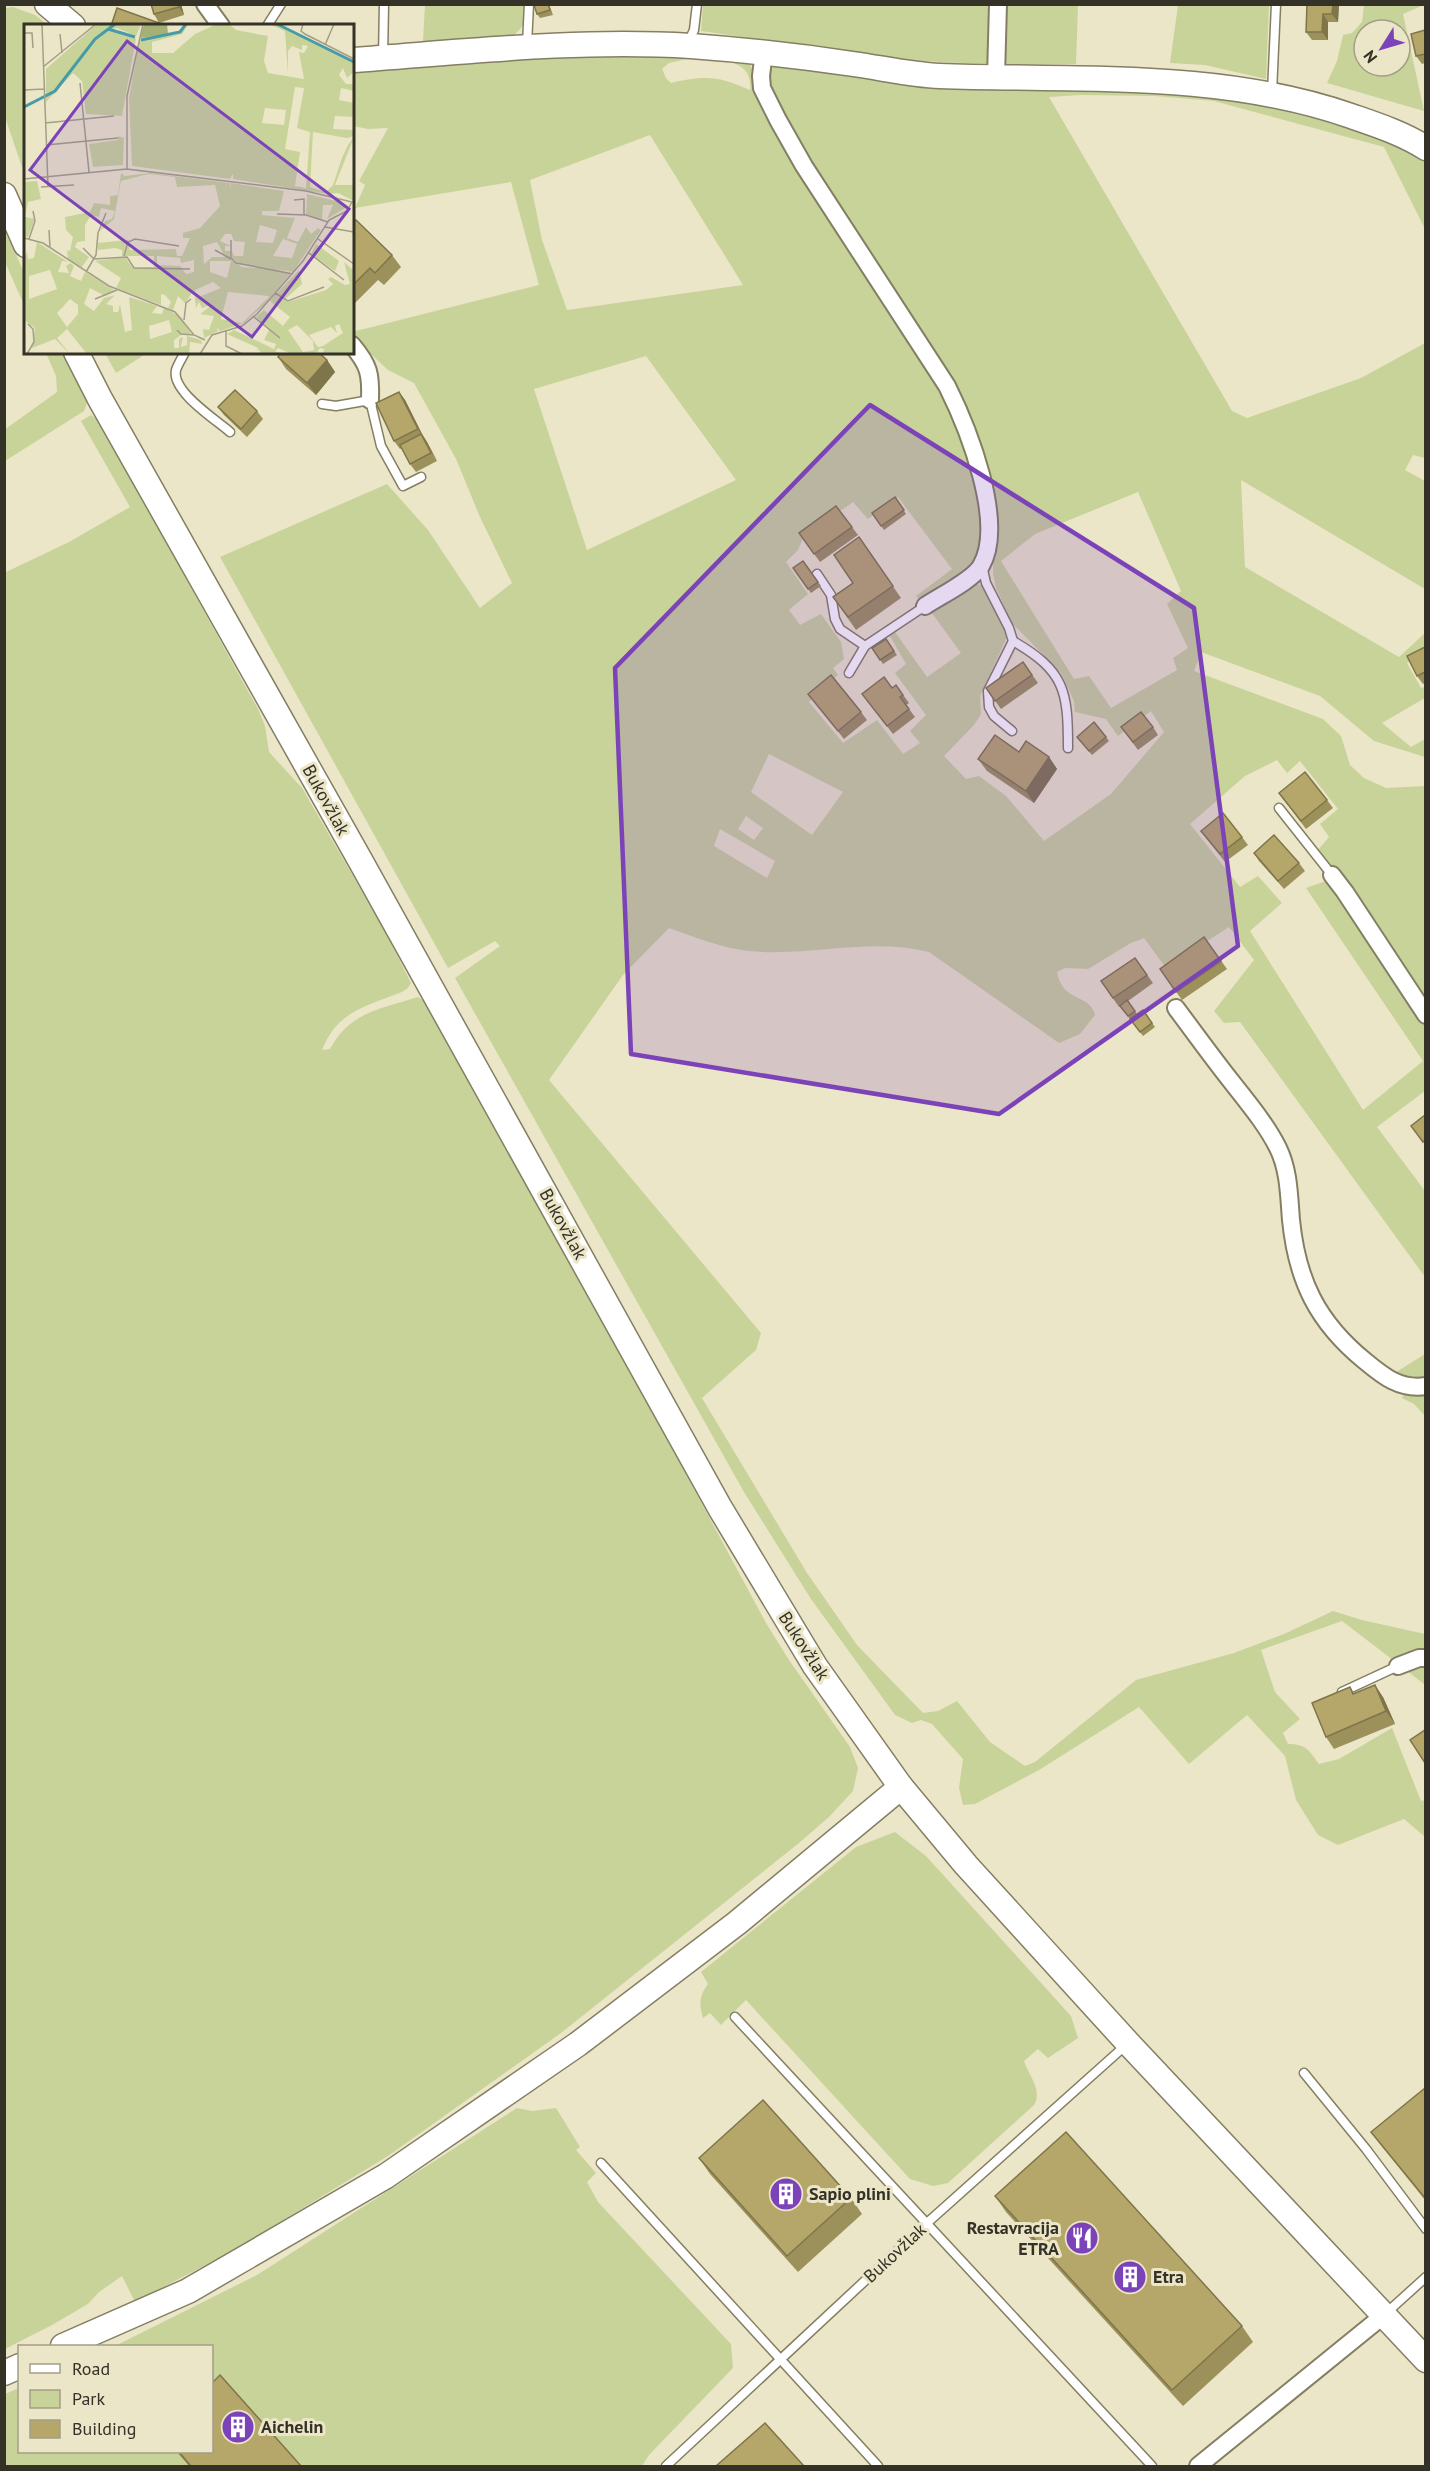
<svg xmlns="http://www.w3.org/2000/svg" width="1430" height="2471" font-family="'PT Sans',sans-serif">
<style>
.green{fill:#c8d39a;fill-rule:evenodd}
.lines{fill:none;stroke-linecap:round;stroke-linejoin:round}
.lane-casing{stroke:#847e63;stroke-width:11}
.street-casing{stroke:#847e63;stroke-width:20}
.secondary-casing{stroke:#847e63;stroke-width:27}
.lane{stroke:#fff;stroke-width:8}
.street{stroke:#fff;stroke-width:16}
.secondary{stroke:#fff;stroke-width:24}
.wall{fill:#9c905b}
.shaded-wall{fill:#7f754a}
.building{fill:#b5a76a;stroke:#7f754a;stroke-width:1.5}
.marked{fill:#7c43b9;fill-opacity:0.2;stroke:#7c43b9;stroke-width:4.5;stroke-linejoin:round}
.labels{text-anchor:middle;stroke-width:6;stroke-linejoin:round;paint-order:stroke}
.street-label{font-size:18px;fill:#343126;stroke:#ece6c8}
.poi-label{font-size:18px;font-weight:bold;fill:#343126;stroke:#ece6c8;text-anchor:start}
.inset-river{fill:none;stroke:#469ba6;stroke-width:3}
.inset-road{fill:none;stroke:#a29e87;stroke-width:1.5}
.view{fill:#7c43b9;fill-opacity:0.15;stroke:#7c43b9;stroke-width:3}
.inset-edge{fill:none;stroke:#343126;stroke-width:3}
</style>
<rect width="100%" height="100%" fill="#ece6c8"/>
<g class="green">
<path d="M425,5H526C527,18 524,27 514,35L423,42Z"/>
<path d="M703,5H993L990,63C896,65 795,44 701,31Z"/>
<path d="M1003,5H1078L1076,64L1003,65Z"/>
<path d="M1178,5H1269L1266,79L1205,65L1170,63Z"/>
<path d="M1364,5H1424L1403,14L1424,111L1327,83L1337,61L1343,35L1352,33L1362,22ZM1364,30H1400V66H1364Z"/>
<path d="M13,7L35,15L48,25L26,26L25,176L5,117V8Z"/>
<path d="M639,53L746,59L751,66L759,92L774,123L864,269L945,390L959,421L979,482L984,527L977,564L921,603L916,596L952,569L898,497L868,519L853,502L804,536L798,550L786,562L808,594L789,610L800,625L821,614L841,642L844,659L833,668L838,675L809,702L843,743L877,720L903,754L920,743L910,731L926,715L895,673L906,664L890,636L895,632L927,677L961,653L929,609L973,583L981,585L1005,625L1007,637L980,696L981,714L974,725L944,756L966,779L979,776L1006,796L1044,841L1111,794L1164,732L1151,711L1118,736L1106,719L1075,712L1074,701L1061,673L1012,623L996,588L993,574L994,529L990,483L967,414L928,347L847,225L781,118L768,89V70L777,64L881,81L986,90L1109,87H1162L1202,91L1255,100L1369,132L1425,160V229L1384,147L1214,101L1155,96L1081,95L1049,97L1232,411L1247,418L1361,378L1425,343V458L1413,455L1405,470L1425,481V589L1241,480L1245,567L1399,657L1425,633V653L1407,663L1421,688L1425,687V698L1382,723L1411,747L1425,739V757L1374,741L1320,696L1201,652L1194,671L1323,719L1341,736L1350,765L1364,778L1386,788L1425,786V1007L1351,893L1317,851L1329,837L1320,824L1338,809L1300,761L1287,773L1277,760L1245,776L1190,824L1240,887L1258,876L1282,903L1250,931L1363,1110L1423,1061L1306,888L1323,882L1332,883L1425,1022V1091L1377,1127L1425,1191V1277L1240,1022L1224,1023L1214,1011L1254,960L1229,927L1166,968L1144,938L1131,943L1088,969L1065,968L1057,972C1062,1003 1090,993 1095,1015L1080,1034L1059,1043L929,952C869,937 810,957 749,951C721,948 695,937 669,928L623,975L549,1080L761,1333L756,1350L702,1398L807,1573L857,1645L923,1713L938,1711L957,1701L990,1742L1025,1766L1035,1762L1136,1680L1234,1653L1284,1634L1333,1611L1362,1620L1425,1634V1652L1412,1651L1393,1660L1342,1621L1261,1650L1275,1692L1300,1719L1283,1733L1288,1744C1306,1744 1309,1750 1319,1764L1339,1759L1392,1728L1421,1801L1425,1800V1837L1404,1819L1338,1845L1318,1835L1296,1800L1285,1756L1247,1715L1189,1764L1139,1707L1039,1770L975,1804L963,1805L959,1788L963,1759L932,1724L921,1720L912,1723L895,1715L811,1599L744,1492L455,978L500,946L495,941L448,968L220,557L387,484L428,530L480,608L512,583L480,517L456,459L414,383L388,370L373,356L352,332L539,285L511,182L355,208L365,185L359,181L388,128L368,129L353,126V73L411,65ZM687,59C711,60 754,55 750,90C719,76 705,75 671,83L666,78L662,69L669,63ZM650,135L743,285L567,310L542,240L530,180ZM646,356L736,480L587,550L534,389ZM1138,492L1181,591L1167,604L1188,648L1173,658L1177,670L1111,708L1089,676L1074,679L1001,561L1035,534ZM769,754L843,792L812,835L751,792ZM746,816L763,828L754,840L738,829ZM720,829L775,861L767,878L714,846Z"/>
<path d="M4,230L25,274V307L5,262Z"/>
<path d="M46,353H63L86,396L87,403L84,411L5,461L4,430L57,392L56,376Z"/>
<path d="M105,353H147L116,373Z"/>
<path d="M91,415L98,420L258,709L265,726L269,752L302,788L386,933L411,983L408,988L402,992C367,1006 337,1011 322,1050L330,1049C350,1012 380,1009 418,997L424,1001L653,1413L766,1623L789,1660L850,1747L858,1768L853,1791L829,1817L799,1843L561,2033L388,2156L236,2249L135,2302L122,2276L99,2292L88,2304L52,2325L5,2349L4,573L69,542L130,507L81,421Z"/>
<path d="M1425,1354V1383L1390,1376Z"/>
<path d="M1425,1390V1416L1414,1404L1402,1398L1406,1391Z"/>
<path d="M1425,1663V1685L1406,1670Z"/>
<path d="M895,1832L926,1856L1052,1995L1071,2016L1078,2038L1048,2058L1038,2049L1024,2061C1029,2076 1043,2090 1034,2105L948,2183L933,2186L910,2179L746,2000L721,2025L710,2013L703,2018C699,2004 699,1996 708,1984L701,1972L856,1847Z"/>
<path d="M517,2108L532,2111L556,2108L580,2147L576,2150L596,2173L587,2182L598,2202L731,2344L733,2368L649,2455L642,2466H5V2394L19,2388L20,2452H212V2346H115L257,2275Z"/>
</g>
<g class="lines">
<g class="lane-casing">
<g id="lane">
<path d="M267,26L281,4"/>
<path d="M688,43L694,30L697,4"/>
<path d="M527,44L529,4"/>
<path d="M383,57L384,4"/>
<path d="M1272,92L1276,4"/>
<path d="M185,352C182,358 178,364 176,370C171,391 215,419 230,432"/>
<path d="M322,404L336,406L370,400L381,446L403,486L421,477"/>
<path d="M982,565L986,583L1009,628L1013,641L988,691L989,707L994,716L1012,731"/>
<path d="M817,574L831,595L835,619L840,629L865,646"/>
<path d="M1013,641C1065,671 1068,691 1068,748"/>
<path d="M849,673L865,646L925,606"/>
<path d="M1279,808L1332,875"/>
<path d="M1342,1692L1398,1666"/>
<path d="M735,2017L1152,2466"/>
<path d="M1304,2073L1366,2149L1426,2229"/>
<path d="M601,2163L878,2466"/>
<path d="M1384,2315L1426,2277"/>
<path d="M666,2466L927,2223L1126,2045"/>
</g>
</g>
<g class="street-casing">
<g id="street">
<path d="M205,4L221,26"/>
<path d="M764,51L761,76L762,88L778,120L804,166L947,386C968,428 1006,523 981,566C973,580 940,596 925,606"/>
<path d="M996,76L998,4"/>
<path d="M352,345C369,365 371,374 370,400"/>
<path d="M1332,875L1345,892L1426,1015"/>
<path d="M1176,1008C1194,1032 1212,1057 1231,1081C1248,1103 1266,1124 1278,1148C1289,1170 1289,1196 1291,1220C1297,1280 1317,1322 1365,1361C1383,1376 1400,1390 1426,1386"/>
<path d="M1398,1666L1419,1658H1426"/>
<path d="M1198,2466L1384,2315"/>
</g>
</g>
<g class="secondary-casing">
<g id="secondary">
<path d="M47,4L73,26"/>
<path d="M352,60C464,52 578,39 691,46C745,50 799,56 853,64C882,68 911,75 940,76C1077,81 1219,70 1351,116C1377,125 1402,133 1426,148"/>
<path d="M4,195L26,245"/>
<path d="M76,352L100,399L360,860L720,1508L815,1666L901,1787L966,1865L1128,2043L1426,2360"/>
<path d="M63,2346L188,2291L386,2176L578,2044L737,1923L901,1787"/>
<path d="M4,2373L20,2366"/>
</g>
</g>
<use href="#lane" class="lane"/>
<use href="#street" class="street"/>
<use href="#secondary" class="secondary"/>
</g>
<g class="wall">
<path d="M181,4L184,15L159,23L154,14Z"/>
<path d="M536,4H549L553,15L540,18L537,14Z"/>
<path d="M1307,4H1339L1338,22H1328V40H1312L1306,32Z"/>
<path d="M1425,30V63L1422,64L1416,56Z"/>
<path d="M352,224L392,255L401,267L384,285L378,280L355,303L352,301Z"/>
<path d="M320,354L327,360L335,372L316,395L286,369L278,357Z"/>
<path d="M399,392L405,400L422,434L427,442L437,461L416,472L410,464L402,448L400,449L394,441Z"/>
<path d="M218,407L257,411L263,419L247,437L224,415Z"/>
<path d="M895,497L906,514L884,530L872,513Z"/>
<path d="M836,506L858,535L820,562L799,533Z"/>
<path d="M859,537L901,598L856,630L833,597L853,583Z"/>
<path d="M803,561L821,586L811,593L793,568Z"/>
<path d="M886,639L897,655L883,664L872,648Z"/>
<path d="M1425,647V683L1423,684L1417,676Z"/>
<path d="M1023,662L1038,683L1001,709L986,688Z"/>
<path d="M896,685L909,703L906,705L915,717L893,734L862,694L892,688Z"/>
<path d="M808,694L861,712L867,720L844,739Z"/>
<path d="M1121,727H1153L1158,735L1138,750Z"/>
<path d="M1077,737H1106L1109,741L1092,755Z"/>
<path d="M1019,752L1049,757L1057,769L1034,803L987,771L978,759Z"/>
<path d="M1279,793L1327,800L1333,808L1306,829Z"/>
<path d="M1201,831L1242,837L1248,845L1225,862Z"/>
<path d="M1254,853L1299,863L1305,871L1284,889L1259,861Z"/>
<path d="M1204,937L1227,969L1182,1000L1160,969Z"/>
<path d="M1135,958L1153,983L1128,1001L1137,1014L1143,1010L1155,1027L1143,1036L1120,1006L1119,1007L1101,981Z"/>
<path d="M1350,1687L1354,1693L1383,1697L1395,1724L1334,1749L1326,1737Z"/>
<path d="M1425,2088V2200L1380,2144L1371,2132Z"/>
<path d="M699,2158L851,2198L862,2214L798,2272L710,2174Z"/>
<path d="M995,2196L1242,2326L1253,2342L1183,2406L1006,2212Z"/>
<path d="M176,2451H212L301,2466H189Z"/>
</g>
<g class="shaded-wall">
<path d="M178,4H181L184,15L179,7Z"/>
<path d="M1333,4H1339L1338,22L1332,14Z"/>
<path d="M1323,14L1328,22V40L1322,32Z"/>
<path d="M327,360L335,372L316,395L307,383Z"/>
<path d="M399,392L405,400L422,434L427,442L437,461L418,429Z"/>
<path d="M1049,757L1057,769L1034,803L1026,791Z"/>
<path d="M1375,1685L1383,1697L1395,1724L1386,1711Z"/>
</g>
<g class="building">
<path d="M151,4H178L179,7L154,14Z"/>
<path d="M548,4L550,10L537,14L534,5Z"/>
<path d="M1307,4H1333L1332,14H1323L1322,32H1306Z"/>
<path d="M117,8L159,23L158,26H111Z"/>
<path d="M1425,30V54L1416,56L1411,34Z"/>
<path d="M356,220L392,255L375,273L370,268L352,286V224Z"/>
<path d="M282,352H318L327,360L307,383L278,357Z"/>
<path d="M235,390L257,411L241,429L218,407Z"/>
<path d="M399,392L418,429L394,441L376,403Z"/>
<path d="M421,434L431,453L410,464L400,445Z"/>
<path d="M895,497L904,510L881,526L872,513Z"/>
<path d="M836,506L852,527L814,554L799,533Z"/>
<path d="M859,537L893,586L848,617L833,597L853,583L834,555Z"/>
<path d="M803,561L818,582L808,589L793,568Z"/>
<path d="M886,639L894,651L880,660L872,648Z"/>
<path d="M1425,647V672L1417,676L1407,656Z"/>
<path d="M1023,662L1032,675L995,701L986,688Z"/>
<path d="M831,675L861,712L838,731L808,694Z"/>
<path d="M884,677L892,688L896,685L903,695L900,697L909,709L887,726L862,694Z"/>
<path d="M1141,712L1153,727L1133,742L1121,727Z"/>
<path d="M1094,722L1106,737L1089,751L1077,737Z"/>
<path d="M995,735L1019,752L1026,741L1049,757L1026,791L978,759Z"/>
<path d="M1305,772L1327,800L1301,821L1279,793Z"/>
<path d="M1223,813L1242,837L1220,854L1201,831Z"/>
<path d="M1274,835L1299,863L1278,881L1254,853Z"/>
<path d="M1204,937L1221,961L1176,992L1160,969Z"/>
<path d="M1135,958L1147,975L1113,998L1101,981Z"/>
<path d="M1127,1000L1135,1011L1128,1016L1120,1006Z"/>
<path d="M1143,1010L1152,1023L1140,1032L1130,1019Z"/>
<path d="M1425,1115V1140L1423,1142L1411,1126Z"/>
<path d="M1375,1685L1386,1711L1326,1737L1312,1703L1350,1687L1353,1694Z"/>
<path d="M1425,1730V1763L1410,1740Z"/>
<path d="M1425,2088V2198L1371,2132Z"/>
<path d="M763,2100L851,2198L787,2256L699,2158Z"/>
<path d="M1066,2132L1242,2326L1172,2390L995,2196Z"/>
<path d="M220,2375L301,2466H191L178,2451H212V2383Z"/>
<path d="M765,2423L804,2466H716Z"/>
</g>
<path class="marked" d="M870,405L1194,608L1238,946L999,1114L631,1054L615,668Z"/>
<defs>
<g id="building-disc" transform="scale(1.725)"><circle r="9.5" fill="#7c43b9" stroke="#ece6c8"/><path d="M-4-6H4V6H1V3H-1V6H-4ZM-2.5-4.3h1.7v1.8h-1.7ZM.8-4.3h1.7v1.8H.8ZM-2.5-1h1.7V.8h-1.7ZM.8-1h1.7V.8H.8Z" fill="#fff"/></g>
<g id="restaurant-disc" transform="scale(1.725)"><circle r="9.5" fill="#7c43b9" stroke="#ece6c8"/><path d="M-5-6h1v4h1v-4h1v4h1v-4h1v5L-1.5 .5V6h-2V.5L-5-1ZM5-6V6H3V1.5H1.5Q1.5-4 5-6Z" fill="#fff"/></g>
</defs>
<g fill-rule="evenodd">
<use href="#building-disc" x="786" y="2194"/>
<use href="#restaurant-disc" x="1082" y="2238"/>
<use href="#building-disc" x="1130" y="2277"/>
<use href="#building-disc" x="238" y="2427"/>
</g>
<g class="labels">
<g class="street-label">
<text transform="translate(326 800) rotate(61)" y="6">Bukovžlak</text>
<text transform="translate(563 1224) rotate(61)" y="6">Bukovžlak</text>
<text transform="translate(804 1646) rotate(57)" y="6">Bukovžlak</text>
<text transform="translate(895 2253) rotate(-43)" y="6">Bukovžlak</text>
</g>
<g class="poi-label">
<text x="809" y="2200">Sapio plini</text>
<text x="1059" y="2234" text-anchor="end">Restavracija<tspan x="1059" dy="21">ETRA</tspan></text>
<text x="1153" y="2283">Etra</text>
<text x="261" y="2433">Aichelin</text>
</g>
</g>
<g transform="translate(24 24)">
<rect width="330" height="330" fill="#ece6c8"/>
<path d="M73,0H89L86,4L93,0H117L112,12L93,4L83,6L100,8L112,15L98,92L62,90L58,57L49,49L22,78V45ZM165,0L158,10L128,18V29H149L171,10L193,0H205L212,6L244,12L240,37L244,49L280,55L275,28L280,29L284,22L278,21V26L268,22L264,27V50L261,7L245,0H250L330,39V48L323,54L319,44L315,51L322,60H330V67L317,64L315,76L330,79V93L311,92L309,105L330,106V112L323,114L289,108L286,163L302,168L309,161L318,134L324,121L330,113L311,161H330V177L314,169L304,170L209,155V150L206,155L108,142L105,74L115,16L156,9ZM271,63L280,64L273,104L286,108L282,164L271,162L276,128L261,125ZM241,84L262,86L260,101L238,99ZM94,112L100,114L99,141L69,143L65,120L94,116ZM97,149L101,152L126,149L206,159V165L207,159L260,167L255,187H238V191L271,194L263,214L274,218L282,203L287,210L294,204L297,206L269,248L251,245L267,249L238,283L220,299L196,307L192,303L194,307L180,314L179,305L185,306L190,292L176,290L188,281L178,284L175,278L172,284L170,266L161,279L154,272L149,286L144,284L147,278L141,271L137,270V281L92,264L97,254L71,237L101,233L108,243H130V232H98V226L91,224L74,226V219L104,216L106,226L152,225L153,232H158L166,214H159V209L176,204L196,182L191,161L153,163L151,153L124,150L97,157L90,195L76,207L81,197L88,195L91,187L77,184L75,193L67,191L61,201V217L53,218L51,223L65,233L57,244L44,235L43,226L46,227L49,213L42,206L41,193L66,188L70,179L86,181V172L94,171ZM236,201L253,206L249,219L232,218ZM201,210H207L210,217L221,218L219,232H210L208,227V234L215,240L247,245L218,243L206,235L207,227H201V222H207L196,217ZM259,215L273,220L268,234L249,232ZM193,218L201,233H188L180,240L179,222ZM133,232L156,234L157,239L170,236V248L162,250L156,242L133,241ZM186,237H207L203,254L186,248ZM189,258L197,264L172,274L171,266ZM204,268L244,272L245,273L218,299L197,295ZM13,157L17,175L4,178L1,193L11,195L4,213H0V158ZM283,170L320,179L323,183L303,195L309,181H299L298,196L282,190ZM13,218L44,238L38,237L34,248L45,249L42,242L46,239L50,242L46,252L57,257L61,248L90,266L81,272L66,264L60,280L70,287L80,274L91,271L82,280L89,282V288H94L96,280L101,308L108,306L105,273L133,282L128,289L138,290L140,284L157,293L168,311H157L150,316V324H155V315L159,313L157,323L163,321V312L177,316L178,320L166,318L165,330H63L43,305L33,314L46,330L31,315L8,324L11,304L0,296V235L3,227L4,235L10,234ZM26,246L33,265L5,275V252ZM46,275L54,281V290L43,303L33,289ZM145,296L148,308L126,315L125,302ZM292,220L315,237L311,247L287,230ZM320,238L330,247V330H299L300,325L296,324L292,330H268L254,324L251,327L258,330H238L234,325L230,330L234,324L203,310L210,306L250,325L252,320L240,316L245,306L232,293L240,286L259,302L266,293L246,277L251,270L264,278L302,266L309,260L304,255L307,253L321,261L326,260ZM315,300L319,309L299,322L294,323L285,311L307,303L313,309L311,302ZM273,301L289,317L290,326L279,328L264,306ZM275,246L278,260L260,276L252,270Z" fill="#c8d39a" fill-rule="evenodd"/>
<path d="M120,0H143L144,10L116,14Z" fill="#a5b073"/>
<path class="inset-river" d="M253,0L330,38M84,5L111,13M117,16L156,8L162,0M0,83L31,67L71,15L91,0"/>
<path class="inset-road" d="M18,0L24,162M119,0L103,72V145L282,167L328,178L323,187L305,196L279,237L233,290L218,302L188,311L176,330M279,0L277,7L281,10L330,35M0,9H8L9,24M36,10L38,29M301,21L310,0M19,43L72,0M56,59L65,148M0,66L20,65M21,99L90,92M22,121L94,114M0,155L103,145M17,163L50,161M270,176L280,175V191M253,190L282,191L304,198M301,203L330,208M25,206L26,224M0,214L19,219L85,262L151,288L170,311L181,316M5,215L11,197L9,187M294,215L330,240M207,216V234L212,239L269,250M59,224L70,235L103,233L110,244L166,245M191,226L207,235M285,229L320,256M100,232L104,218L111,215L155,222M62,248L72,231L74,209L82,189M251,269L264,277L300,263M71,275L93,266M230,293L256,314M160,296L162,279L167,275M153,306L157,310L170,311M202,307V322L218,330M3,330L10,318L9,305L4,300"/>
<path class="view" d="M103,17L325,185L228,313L6,146Z"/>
<rect width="330" height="330" class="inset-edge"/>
</g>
<rect width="1430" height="2471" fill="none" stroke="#343126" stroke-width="12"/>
<rect x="18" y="2345" width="195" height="108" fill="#ece6c8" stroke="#a29e87" stroke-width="1.5"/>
<rect x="30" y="2364" width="30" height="9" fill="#ffffff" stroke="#a29e87" stroke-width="1.5"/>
<text x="72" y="2375" font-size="18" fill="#343126">Road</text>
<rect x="30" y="2390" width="30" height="18" fill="#c8d39a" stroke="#a29e87" stroke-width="1.5"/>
<text x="72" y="2405" font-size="18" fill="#343126">Park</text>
<rect x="30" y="2420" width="30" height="18" fill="#b5a76a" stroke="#a29e87" stroke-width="1.5"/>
<text x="72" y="2435" font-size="18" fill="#343126">Building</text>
<g transform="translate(1382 48) rotate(233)"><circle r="28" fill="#ece6c8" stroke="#a29e87" stroke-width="1.5"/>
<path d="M0-4.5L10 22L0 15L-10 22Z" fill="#7c43b9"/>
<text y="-9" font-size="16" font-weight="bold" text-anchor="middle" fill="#343126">N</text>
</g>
</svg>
